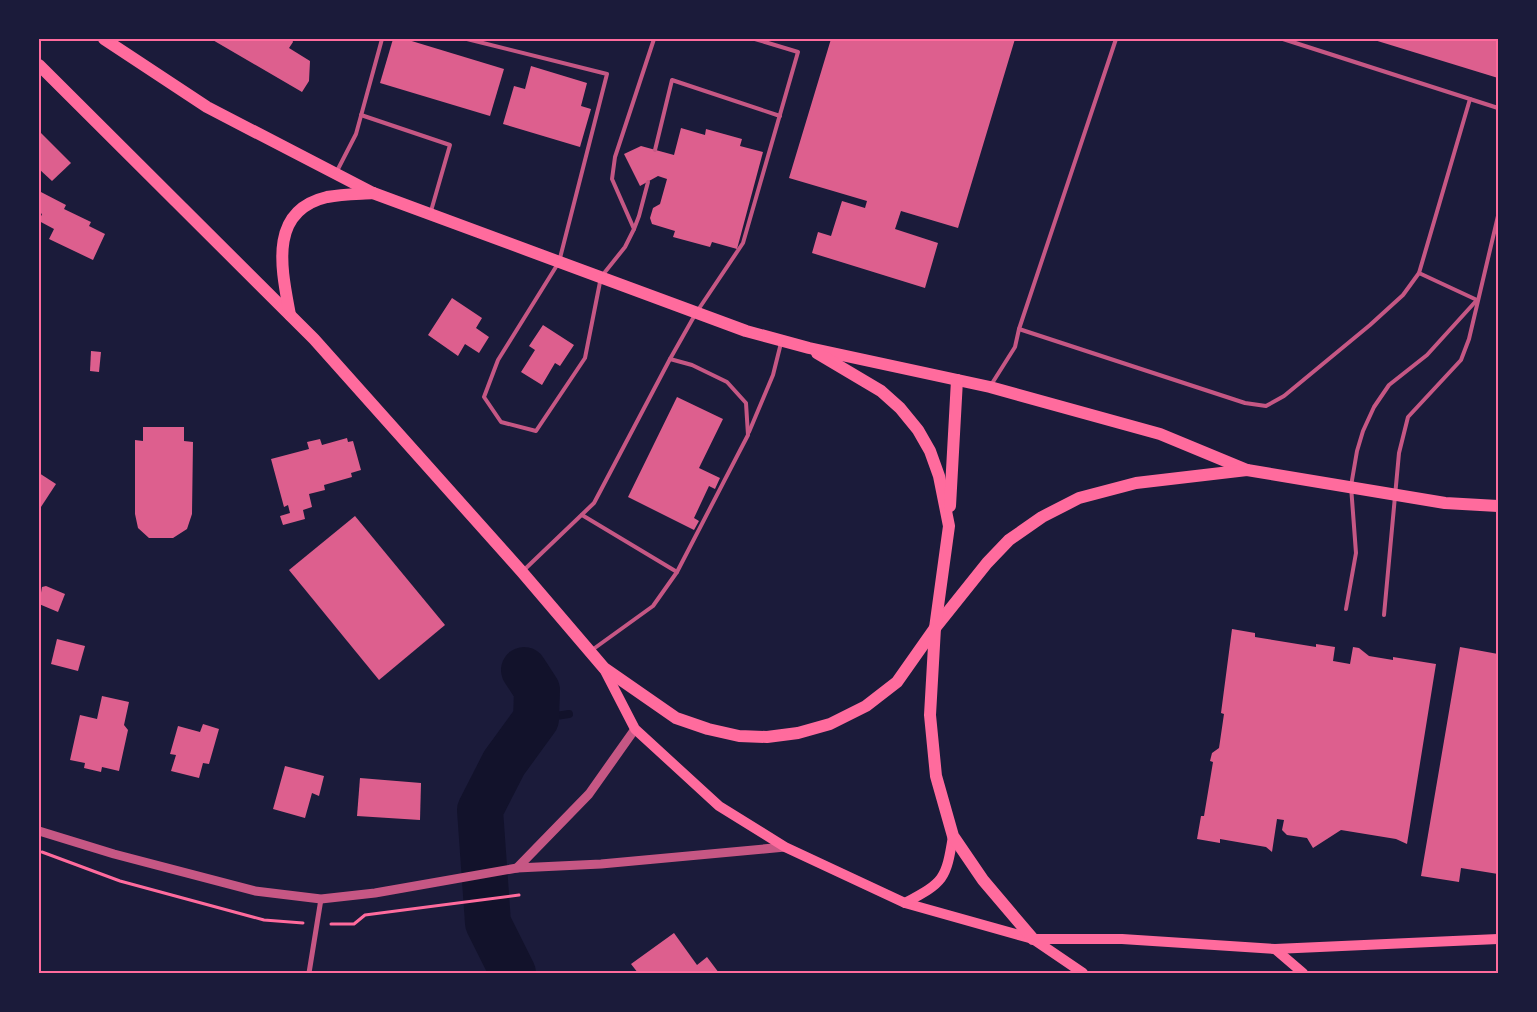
<svg xmlns="http://www.w3.org/2000/svg" width="1537" height="1012" font-family="Poppins,sans-serif">
<style>
.lines{fill:none;stroke-linecap:round;stroke-linejoin:round}
.stream{stroke:#12122b;stroke-width:8}
.river{stroke:#12122b;stroke-width:46}
.building{fill:#dd5f8e}
.path{stroke:#ff6b9d;stroke-width:3}
.service{stroke:#c65784;stroke-width:4}
.minor{stroke:#c65784;stroke-width:5}
.tertiary{stroke:#c65784;stroke-width:9}
.secondary{stroke:#ff6b9d;stroke-width:10}
.primary{stroke:#ff6b9d;stroke-width:12}
.neatline{fill:none;stroke:#ff6b9d;stroke-width:2}
</style>
<rect width="100%" height="100%" fill="#1b1b3a"/>
<g class="lines">
<path class="stream" d="M536,719L569,714"/>
<path class="river" d="M513,973L488,923L480,810L504,763L536,719L537,690L524,670"/>
</g>
<g class="building">
<path d="M211,39H292L293,42L289,48L310,61L309,81L302,92Z"/>
<path d="M393,39H405L504,69L490,116L380,83Z"/>
<path d="M831,39H1015L958,228L901,211L895,229L938,243L925,288L812,253L818,232L831,236L842,201L865,208L867,201L789,178Z"/>
<path d="M1371,39H1498V78Z"/>
<path d="M531,66L587,83L581,106L591,109L580,147L503,124L514,86L525,89Z"/>
<path d="M681,128L705,135L706,129L742,139L740,146L763,152L737,249L712,242L710,247L673,237L675,231L652,224L650,218L653,208L660,204L667,179L658,176L640,186L624,154L641,146L674,155Z"/>
<path d="M41,133L71,163L52,181L39,169V135Z"/>
<path d="M39,191L66,205L64,209L91,222L89,226L105,234L93,260L49,239L54,229L39,221L42,214L39,212Z"/>
<path d="M452,298L482,318L476,328L489,337L479,353L465,344L458,356L428,335Z"/>
<path d="M543,325L574,345L560,366L555,363L542,385L521,372L535,350L529,346Z"/>
<path d="M91,351L101,352L99,372L90,371Z"/>
<path d="M677,397L723,419L699,468L720,478L715,489L709,486L694,518L699,521L694,530L628,497Z"/>
<path d="M143,427H184V441L193,442L192,514L187,529L173,538H149L138,528L135,514V440L143,441Z"/>
<path d="M347,438L348,442L353,441L361,470L351,473L352,477L324,485L325,490L309,494L312,507L303,510L305,519L283,525L280,516L290,513L288,505L284,507L271,459L309,449L307,442L320,439L322,445Z"/>
<path d="M39,473L56,484L39,510Z"/>
<path d="M355,516L445,625L379,680L289,570Z"/>
<path d="M46,586L65,594L58,612L39,604L42,587Z"/>
<path d="M1232,629L1255,633V637L1316,647V644L1335,647L1333,661L1350,664L1353,647L1359,648L1369,656L1393,660V657L1436,664L1407,844L1396,839L1341,830L1313,848L1307,838L1287,835L1282,830L1284,820L1277,819L1272,852L1266,847L1220,839V843L1197,839L1201,816H1204L1213,762L1210,761L1212,753L1219,748L1224,714L1221,713Z"/>
<path d="M57,639L85,646L78,671L51,664Z"/>
<path d="M1460,647L1498,654V874L1461,868L1459,882L1421,876Z"/>
<path d="M102,696L129,702L124,725L128,730L119,771L102,767L101,772L84,768L85,763L70,760L80,715L97,719Z"/>
<path d="M203,724L219,729L209,764L203,763L199,778L171,771L176,755L170,754L178,726L200,732Z"/>
<path d="M285,766L324,776L319,796L312,793L305,818L273,809Z"/>
<path d="M360,778L421,783L420,820L357,816Z"/>
<path d="M674,933L697,965L707,957L719,973H638L631,964Z"/>
</g>
<g class="lines">
<g class="path">
<path d="M42,852L120,881L264,920L303,923"/>
<path d="M331,924H354L365,915L519,895"/>
</g>
<g class="service">
<path d="M467,39L607,74L559,262L498,360L484,397L501,422L536,431L585,358L601,277L625,247L634,229L612,179L615,157L654,39"/>
<path d="M1283,39L1498,108"/>
<path d="M1470,99L1419,273L1477,300"/>
<path d="M361,115L450,145L431,211"/>
<path d="M655,150L672,80L780,116"/>
<path d="M337,171L356,134L382,39"/>
<path d="M634,229L639,216L648,182"/>
<path d="M1019,329L1245,403L1266,406L1284,396L1370,325L1403,295L1419,273"/>
<path d="M670,359L696,313L743,243L798,52L755,39"/>
<path d="M991,385L1015,347L1019,329L1116,39"/>
<path d="M749,432L773,375L781,343"/>
<path d="M582,515L677,572"/>
<path d="M524,570L594,503L670,359L692,365L727,382L746,403L748,435L677,572L653,606L592,650"/>
<path d="M1346,609L1356,553L1351,486L1357,451L1363,431L1374,407L1389,385L1427,355L1476,301"/>
<path d="M1384,615L1399,453L1408,417L1461,360L1469,339L1498,216"/>
</g>
<path class="minor" d="M309,973L321,899"/>
<g class="tertiary">
<path d="M39,831L114,854L255,891L321,899L375,893L517,868L601,864L785,847"/>
<path d="M517,868L589,794L635,729"/>
</g>
<g class="secondary">
<path d="M604,669L635,729L719,806L785,847L905,903L1033,939L1083,973"/>
<path d="M905,903C944,882 946,880 953,836"/>
<path d="M1033,939H1122L1275,949L1498,939"/>
<path d="M1275,949L1303,973"/>
</g>
<g class="primary">
<path d="M104,39L207,107L373,193L746,331L809,348L990,387L1160,434L1247,470L1445,503L1498,506"/>
<path d="M39,65L314,339L522,572L604,668L676,718L708,729L739,736L767,737L798,733L830,724L866,706L897,682L935,628L987,563L1009,540L1042,517L1079,498L1136,483L1247,470"/>
<path d="M290,315C282,271 267,211 327,197C342,194 358,194 373,193"/>
<path d="M817,353L881,391L900,408L918,430L930,451L939,476L949,526L935,628L930,715L936,776L953,836L983,880L1033,939"/>
<path d="M950,506L957,380"/>
</g>
</g>
<rect width="1537" height="1012" fill="none" stroke="#1b1b3a" stroke-width="80"/>
<rect x="40" y="40" width="1457" height="932" class="neatline"/>
</svg>
